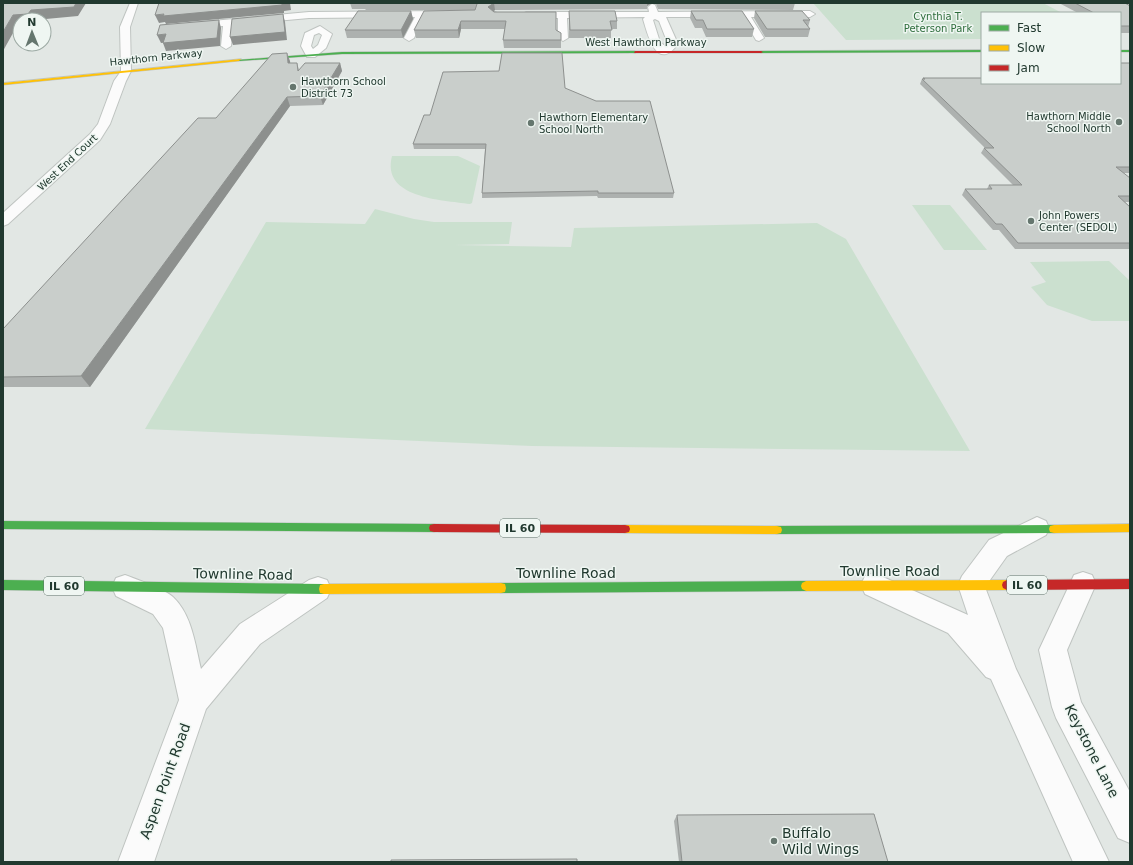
<svg xmlns="http://www.w3.org/2000/svg" width="1133" height="865" font-family="'DejaVu Sans',sans-serif">
<style>
.green{fill:#cbe0cf}
.lines{fill:none;stroke-linecap:round;stroke-linejoin:round}
.street-casing{stroke:#bfc4c1;stroke-width:2}
.fast-casing{stroke:#bec5c1;stroke-width:1}
.slow-casing{stroke:#bec5c1;stroke-width:1}
.jam-casing{stroke:#bec5c1;stroke-width:1}
.street{fill:#fbfbfb;fill-rule:evenodd}
.fast{fill:#4caf50;fill-rule:evenodd}
.slow{fill:#ffc107;fill-rule:evenodd}
.jam{fill:#c62828;fill-rule:evenodd}
.wall{fill:#adb1af}
.shaded-wall{fill:#8d908e}
.building{fill:#c9cecb;stroke:#8d908e}
.poi-dot{fill:#65766e;stroke:#eff6f2;stroke-width:1.5}
.labels{text-anchor:middle;stroke-width:3;stroke-linejoin:round;paint-order:stroke}
.far-park-label{font-size:10px;fill:#2e6d3c;stroke:#eff6f2}
.far-street-label{font-size:10px;fill:#21392f;stroke:#eff6f2}
.far-poi-label{font-size:10px;fill:#21392f;stroke:#eff6f2;text-anchor:start}
.shield{fill:#eff6f2;stroke:#5f726a;stroke-width:1}
.shield-label{font-size:11px;font-weight:bold;fill:#21392f}
.near-street-label{font-size:14px;fill:#21392f;stroke:#eff6f2}
.near-poi-label{font-size:14px;fill:#21392f;stroke:#eff6f2;text-anchor:start}
</style>
<rect width="100%" height="100%" fill="#e2e7e4"/>
<g class="green">
<path d="M813,3H1043L1062,13H982V39L846,40Z"/>
<path d="M392,156H458L480,166L472,203L470,204C441,200 381,198 392,156Z"/>
<path d="M912,205H950L987,250H944Z"/>
<path d="M375,209L414,219L434,222H512L509,244L455,245L571,247L574,228L817,223L846,239L970,451L532,446L145,429L266,222L365,224Z"/>
<path d="M1109,261L1130,281V321H1092L1047,305L1031,287L1046,282L1030,262Z"/>
</g>
<g class="lines">
<g class="street-casing">
<g id="street">
<path d="M130,3H138L130,27L131,71L126,81L110,124L100,140L8,224L3,226V213L90,134L98,124L114,81L121,71L120,27Z"/>
<path d="M652,4L655,5L658,12L810,11L815,14L810,17H751L764,38L759,41L756,40L742,17H666L678,44C657,72 648,36 643,19L645,17L567,18L568,38L563,41L558,38V18H526L521,15L526,12H649L648,7ZM655,19L659,21L668,44L665,46L660,42L653,20Z"/>
<path d="M451,11L454,12V16L424,17L414,38L409,41L404,38L415,17L309,18L233,25L231,46L226,49L221,46L223,26L190,29L185,26L190,23L309,12Z"/>
<path d="M320,26L332,34L326,48L315,57H307L301,46L305,33ZM319,33L322,35L318,45L313,49L311,46L314,35Z"/>
<path d="M1037,517L1046,521L1049,528L1046,535L1007,556L985,587L1016,669L1109,862H1073L991,679L986,677L948,633L865,594L861,585L865,576L874,573L968,615L958,585L962,576L989,540Z"/>
<path d="M1083,572L1092,575L1096,584L1067,650L1081,702L1130,792V843L1118,838L1056,718L1052,707L1039,650L1074,575Z"/>
<path d="M125,575C136,579 166,590 173,597C192,615 195,644 201,669L240,624L309,580L318,577L327,580L331,589L327,598L260,644L206,709L154,862H118L179,700L163,628L153,614L116,596L112,587L116,578Z"/>
</g>
</g>
<g class="fast-casing">
<g id="fast">
<path d="M982,50V52L761,53L759,52L761,51Z"/>
<rect x="1120" y="50" width="10" height="2"/>
<path d="M635,51L636,53L342,54L239,61L237,60L342,52Z"/>
<path d="M3,521L434,524L438,525L439,528L438,531L434,532L3,529Z"/>
<path d="M1054,525L1058,526L1059,529L1058,532L1054,533L777,534L773,533L772,530L773,527L777,526Z"/>
<path d="M3,580L324,584L328,585L329,589L328,593L324,594L3,590Z"/>
<path d="M806,581L810,583L811,586L810,589L806,591L501,593L497,592L496,588L497,584L501,583Z"/>
</g>
</g>
<g class="slow-casing">
<g id="slow">
<path d="M241,59L239,61L3,85V83Z"/>
<path d="M1130,524V532L1054,533L1050,532L1049,529L1050,526L1054,525Z"/>
<path d="M625,525L777,526L781,527L782,530L781,533L777,534L625,533L621,532L620,529L621,526Z"/>
<path d="M1007,580L1011,582L1012,585L1011,588L1007,590L806,591L802,589L801,586L802,583L806,581Z"/>
<path d="M501,583L505,584L506,588L505,592L501,593L324,594L320,593L319,589L320,585L324,584Z"/>
</g>
</g>
<g class="jam-casing">
<g id="jam">
<path d="M635,51H761L763,52L761,53H634Z"/>
<path d="M434,524L625,525L629,526L630,529L629,532L625,533L434,532L430,531L429,528L430,525Z"/>
<path d="M1130,579V589L1007,590L1003,588L1002,585L1003,582L1007,580Z"/>
</g>
</g>
<use href="#street" class="street"/>
<use href="#fast" class="fast"/>
<use href="#slow" class="slow"/>
<use href="#jam" class="jam"/>
</g>
<g class="wall">
<path d="M350,3H652L647,6V9L495,10L494,11L556,30L561,40V48H504L503,40L505,29H461L459,38H416L414,30L474,10H366L365,9H352Z"/>
<path d="M653,3H795L793,10L658,9L656,4Z"/>
<path d="M1059,3H1125L1130,6V33H1120V13H1078Z"/>
<path d="M1125,3H1130V5Z"/>
<path d="M411,11L413,19L403,38H347L345,30Z"/>
<path d="M569,11L617,21V29H611V38H569Z"/>
<path d="M691,11L754,29L752,37H706L702,28H695L690,18Z"/>
<path d="M755,11L810,20L808,27L810,29L808,37H765L754,18Z"/>
<path d="M290,61V63H297L299,70L340,63L342,71L323,105L290,106L90,387H3V329Z"/>
<path d="M1130,63V173H1123L1130,178V202H1125L1130,207V249H1015L999,230H993L962,195L965,189H987L989,185H1013L981,153L984,148H985L920,84L922,79H923V78L1120,83Z"/>
<path d="M565,88L674,193L673,198H598L597,196L482,198V193L485,149H414L413,144L430,115Z"/>
<path d="M677,815L888,862H679L674,821Z"/>
</g>
<g class="shaded-wall">
<path d="M76,3H86L78,16L35,20H20V24H18L3,51V32L13,15L31,10Z"/>
<path d="M289,3H290L291,10L284,11V13L166,24L165,22L159,23L155,15Z"/>
<path d="M494,3L495,10L489,14L488,7Z"/>
<path d="M647,3H652L647,6Z"/>
<path d="M411,11L413,19L403,38L401,30Z"/>
<path d="M283,14L285,22L287,40L233,45L230,37Z"/>
<path d="M219,20L221,28L220,46L166,51L163,43Z"/>
<path d="M461,21V29L459,38L458,30Z"/>
<path d="M166,34L169,42L161,43L157,35Z"/>
<path d="M287,53L290,61L291,71L288,63Z"/>
<path d="M340,63L342,71L323,105L320,96Z"/>
<path d="M287,97L290,106L90,387L81,376Z"/>
</g>
<g class="building">
<path d="M3,3H76L74,7L31,10L28,14L13,15L3,32Z"/>
<path d="M159,3H289L282,4V5L163,16L164,14L155,15Z"/>
<path d="M475,3H506H494L488,7L494,12H556V30L561,33V40H503L506,21H461L458,30H414L424,11L475,10L477,4Z"/>
<path d="M1075,3H1125L1130,6V26H1120V13H1094Z"/>
<path d="M358,11H411L401,30H345Z"/>
<path d="M569,11H615L617,21H610L612,30H570Z"/>
<path d="M691,11H742L754,29H707L703,20H696Z"/>
<path d="M755,11H802L810,20H803L810,29H767Z"/>
<path d="M283,14L285,32L230,37L232,19Z"/>
<path d="M219,20L217,38L163,43L166,34L157,35L160,25Z"/>
<path d="M287,53L288,63H297L298,71L305,63H340L320,96L287,97L81,376L3,377V329L198,118H216L272,54Z"/>
<path d="M502,53H562L565,88L596,101H650L674,193H598V191L482,193L486,144H413L424,115H430L443,72L499,71Z"/>
<path d="M1120,63H1130V167H1116L1130,178V196H1118L1130,207V243H1018L1002,224H996L965,189H992L989,185H1022L984,148H994L922,79H925L923,78H982V83H1120Z"/>
<path d="M874,814L888,862H682L677,815Z"/>
<path d="M577,859V862H391V860Z"/>
</g>
<g class="poi-dot">
<circle cx="293" cy="87" r="4"/>
<circle cx="1119" cy="122" r="4"/>
<circle cx="531" cy="123" r="4"/>
<circle cx="1031" cy="221" r="4"/>
<circle cx="774" cy="841" r="4"/>
</g>
<g class="labels">
<g class="far-park-label">
<text x="938" y="20">Cynthia T.<tspan x="938" dy="12">Peterson Park</tspan></text>
</g>
<g class="far-street-label">
<text x="646" y="46">West Hawthorn Parkway</text>
<text transform="translate(156 57) rotate(-6)" y="4">Hawthorn Parkway</text>
<text transform="translate(67 162) rotate(-43)" y="4">West End Court</text>
</g>
<g class="far-poi-label">
<text x="301" y="85">Hawthorn School<tspan x="301" dy="12">District 73</tspan></text>
<text x="1111" y="120" text-anchor="end">Hawthorn Middle<tspan x="1111" dy="12">School North</tspan></text>
<text x="539" y="121">Hawthorn Elementary<tspan x="539" dy="12">School North</tspan></text>
<text x="1039" y="219">John Powers<tspan x="1039" dy="12">Center (SEDOL)</tspan></text>
</g>
<g class="shield">
<rect x="500" y="519" width="40" height="18" rx="3"/>
<rect x="1007" y="576" width="40" height="18" rx="3"/>
<rect x="44" y="577" width="40" height="18" rx="3"/>
</g>
<g class="shield-label">
<text x="520" y="532">IL 60</text>
<text x="1027" y="589">IL 60</text>
<text x="64" y="590">IL 60</text>
</g>
<g class="near-street-label">
<text x="890" y="576">Townline Road</text>
<text x="566" y="578">Townline Road</text>
<text transform="translate(243 574) rotate(1)" y="5">Townline Road</text>
<text transform="translate(1092 751) rotate(63)" y="5">Keystone Lane</text>
<text transform="translate(165 781) rotate(-70)" y="5">Aspen Point Road</text>
</g>
<g class="near-poi-label">
<text x="782" y="838">Buffalo<tspan x="782" dy="16">Wild Wings</tspan></text>
</g>
</g>
<rect width="1133" height="865" fill="none" stroke="#21392f" stroke-width="8"/>
<rect x="981" y="12" width="140" height="72" fill="#eff6f2" stroke="#9daaa4"/>
<rect x="989" y="25" width="20" height="6" fill="#4caf50" stroke="#9daaa4"/>
<text x="1017" y="32" font-size="12" fill="#21392f">Fast</text>
<rect x="989" y="45" width="20" height="6" fill="#ffc107" stroke="#9daaa4"/>
<text x="1017" y="52" font-size="12" fill="#21392f">Slow</text>
<rect x="989" y="65" width="20" height="6" fill="#c62828" stroke="#9daaa4"/>
<text x="1017" y="72" font-size="12" fill="#21392f">Jam</text>
<g transform="translate(32 32) rotate(359)"><circle r="19" fill="#eff6f2" stroke="#9daaa4"/>
<path d="M0-3L7 15L0 10L-7 15Z" fill="#65766e"/>
<text y="-6" font-size="11" font-weight="bold" text-anchor="middle" fill="#21392f">N</text>
</g>
</svg>
